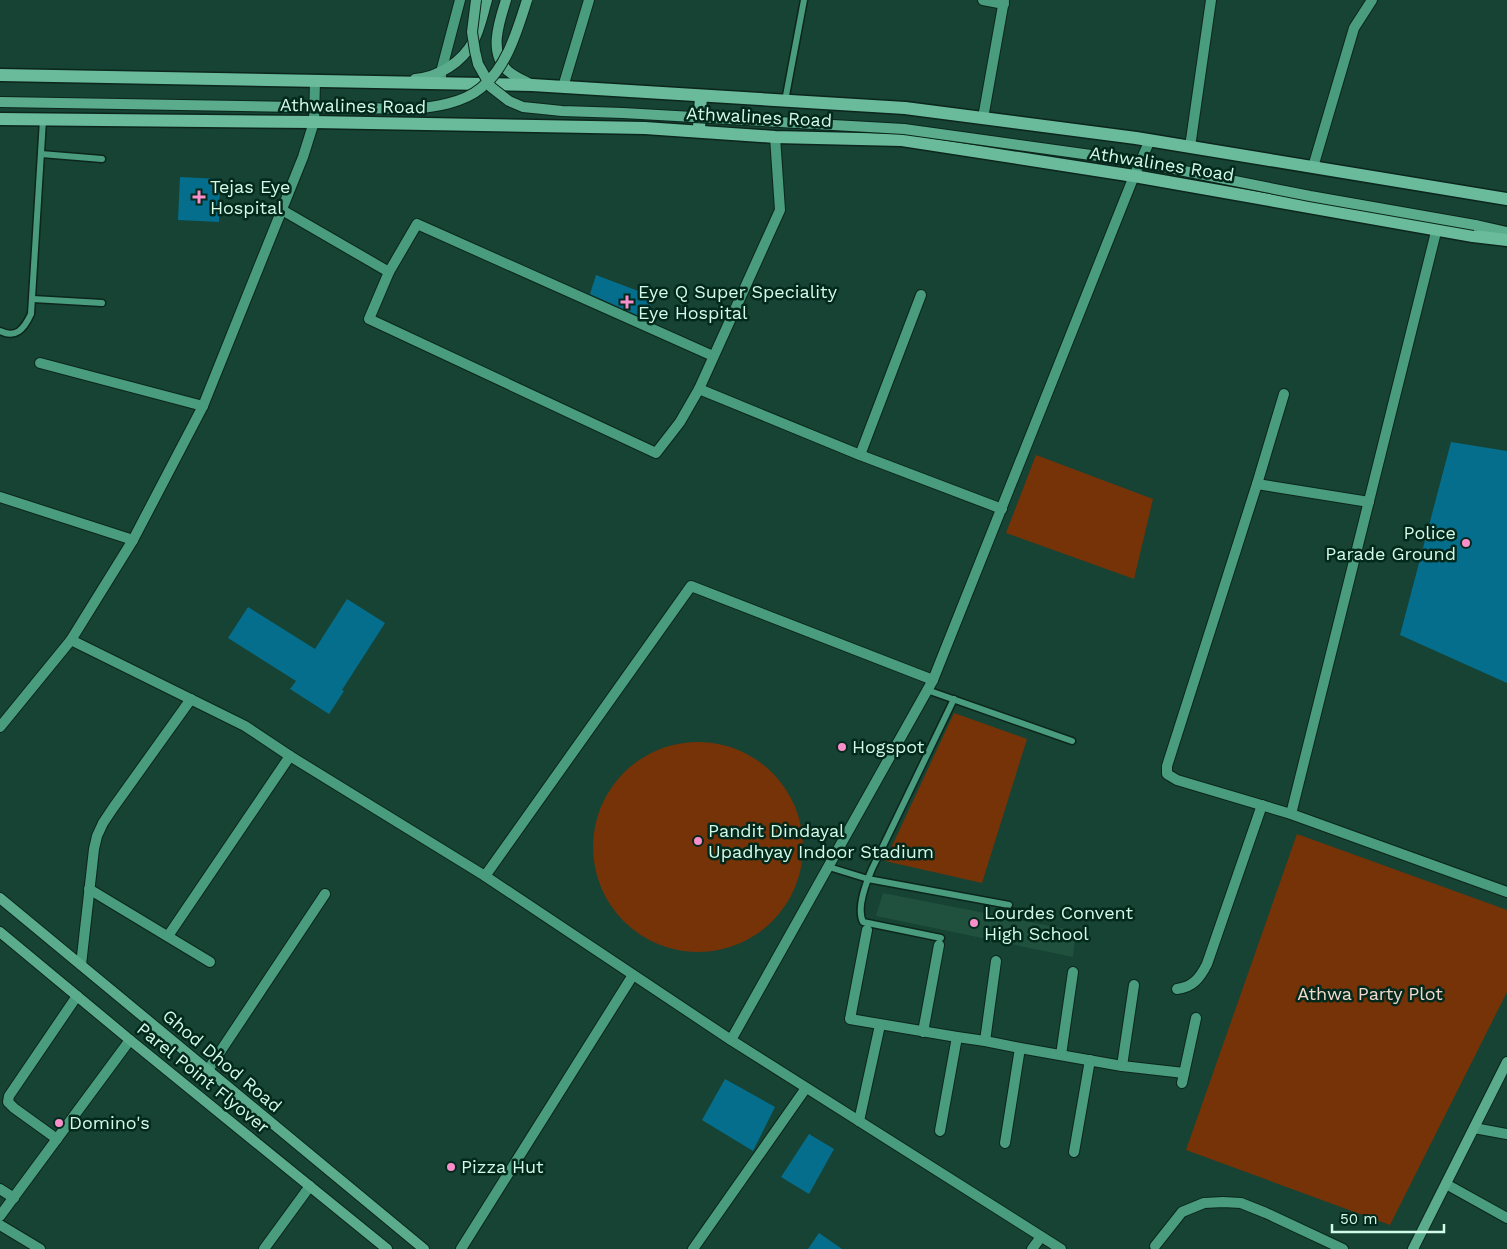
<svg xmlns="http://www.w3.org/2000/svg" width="1507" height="1249" font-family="'Work Sans',sans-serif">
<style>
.built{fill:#20513f}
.green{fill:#773308}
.building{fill:#056e8d}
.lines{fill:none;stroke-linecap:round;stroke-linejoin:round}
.lane-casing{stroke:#0c261d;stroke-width:9}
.street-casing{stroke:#0c261d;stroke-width:12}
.secondary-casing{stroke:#0c261d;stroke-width:12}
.primary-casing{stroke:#0c261d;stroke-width:15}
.lane{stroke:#499c7d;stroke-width:6}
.street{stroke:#499c7d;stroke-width:10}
.secondary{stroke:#5aac8c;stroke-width:10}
.primary{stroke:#6abb9b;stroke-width:12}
.secondary-bridge-casing{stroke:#0c261d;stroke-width:12;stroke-linecap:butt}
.secondary-bridge{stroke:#5aac8c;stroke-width:10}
.poi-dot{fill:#f98fca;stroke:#03281c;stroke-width:2}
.labels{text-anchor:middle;stroke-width:5;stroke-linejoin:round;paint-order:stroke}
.street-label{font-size:18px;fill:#d2fae8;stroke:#03281c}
.poi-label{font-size:18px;fill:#d2fae8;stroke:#03281c;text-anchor:start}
.park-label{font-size:18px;fill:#f1d9ce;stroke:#03281c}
</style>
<rect width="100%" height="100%" fill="#164333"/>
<path class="built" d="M883,893L1076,931L1073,957L876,916Z"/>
<g class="green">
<path d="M1036,455L1153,499L1134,579L1006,533Z"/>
<path d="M954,713L1027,739L982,883L885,861Z"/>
<circle cx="698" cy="847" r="105"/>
<path d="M1297,834L1507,910V992L1390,1225L1186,1150Z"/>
</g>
<g class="building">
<path d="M180,177L220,179L219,222L178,220Z"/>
<path d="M596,275L654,297L646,319L590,294Z"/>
<path d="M1451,442L1507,451V683L1400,635Z"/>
<path d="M347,599L385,623L342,690L344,691L329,714L290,689L296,681L228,638L248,607L315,649Z"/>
<path d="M725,1079L775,1107L753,1151L702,1120Z"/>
<path d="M809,1134L834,1149L809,1194L781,1177Z"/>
<path d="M819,1233L842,1249H808Z"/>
</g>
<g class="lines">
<g class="lane-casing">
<g id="lane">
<path d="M785,101L804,0"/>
<path d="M41,154L102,159"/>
<path d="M33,299L102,303"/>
<path d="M0,331C16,339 24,329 31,314L43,120"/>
<path d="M927,690L1072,741"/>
<path d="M829,867L868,879L1009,905"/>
<path d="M941,938L863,922C856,908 866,883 872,869L954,699"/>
</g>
</g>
<g class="street-casing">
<g id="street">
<path d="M983,0L1004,4"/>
<path d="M441,77V72L460,0"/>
<path d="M315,81L314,122L303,157L203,406L133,540L71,640L245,726L290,756L485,876L731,1040L1061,1249"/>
<path d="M563,87L589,0"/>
<path d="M983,118L1004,0"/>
<path d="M1190,147L1211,0"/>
<path d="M1313,167L1354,28L1372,0"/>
<path d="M282,210L389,272L369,319L656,453L680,422L699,389L780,210L775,137"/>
<path d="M389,272L417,224L713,356"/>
<path d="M40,363L203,406"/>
<path d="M699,389L860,455L1002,509"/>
<path d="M1284,394L1257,484L1167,766V774L1177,780L1291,814L1507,892"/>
<path d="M860,455L921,295"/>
<path d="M1257,484L1369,502"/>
<path d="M0,497L133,540"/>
<path d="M0,727L71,640"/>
<path d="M1291,814L1437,228"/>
<path d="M485,876L691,586L933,680"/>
<path d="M89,889L210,962"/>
<path d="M867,930L850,1019L957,1037L985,1041L1020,1048L1122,1066L1184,1073"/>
<path d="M168,936L290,756"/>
<path d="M81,965L94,849L97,836L103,823L113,808L191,699"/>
<path d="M1177,989C1193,987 1200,978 1207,964L1262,805"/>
<path d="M923,1032L939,945"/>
<path d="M731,1040L933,680L1134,176L1150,140"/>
<path d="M985,1041L996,961"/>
<path d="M1061,1055L1073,972"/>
<path d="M1122,1066L1134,985"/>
<path d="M208,1070L325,894"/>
<path d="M1182,1083L1196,1018"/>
<path d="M859,1121L880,1025"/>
<path d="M1474,1128L1507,1134"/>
<path d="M940,1131L957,1037"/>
<path d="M57,1139L14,1108L8,1102L9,1096L77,996"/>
<path d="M1005,1143L1020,1048"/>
<path d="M1074,1152L1090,1060"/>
<path d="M1446,1184L1507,1218"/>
<path d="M0,1189L14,1198"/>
<path d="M0,1216L130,1040"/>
<path d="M0,1225L40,1249"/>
<path d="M1155,1246L1182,1212L1204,1203L1223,1202L1241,1203L1266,1213L1343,1249"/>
<path d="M264,1249L310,1186"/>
<path d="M461,1249L633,975"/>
<path d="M693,1249L806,1088"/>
<path d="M1032,1249L1041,1237"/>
</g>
</g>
<g class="secondary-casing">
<g id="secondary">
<path d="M506,0C499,22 488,53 508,71C515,77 525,81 532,85"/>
<path d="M415,79C439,77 462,62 473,42C480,30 483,13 487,0"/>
<path d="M1475,225L1507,232"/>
<path d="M0,898L424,1249"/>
<path d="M0,932L130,1040L387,1249"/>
<path d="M1413,1249L1507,1062"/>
</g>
</g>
<g class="primary-casing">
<g id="primary">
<path d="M0,75L532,85L905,108L1136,138L1507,199"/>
<path d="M0,119L314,122L645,128L775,137L902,140L1134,176L1473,236L1507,240"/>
<path d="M699,128L701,96"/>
</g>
</g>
<use href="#lane" class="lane"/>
<use href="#street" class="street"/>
<use href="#secondary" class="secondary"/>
<use href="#primary" class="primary"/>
<g class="secondary-bridge-casing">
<g id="secondary-bridge">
<path d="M476,0L472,32L475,51L478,64L491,87L509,101L523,107L562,111L623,113L904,129L1134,161L1310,196L1475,225"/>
<path d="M0,102L412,109C435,107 463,103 481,88C507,67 517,31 527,0"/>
</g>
</g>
<use href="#secondary-bridge" class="secondary-bridge"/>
</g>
<g class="poi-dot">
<path d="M196.5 189.5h5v5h5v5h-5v5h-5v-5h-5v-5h5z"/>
<path d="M624.5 294.5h5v5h5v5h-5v5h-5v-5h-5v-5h5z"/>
<circle cx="1466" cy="543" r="5"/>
<circle cx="842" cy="747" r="5"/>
<circle cx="698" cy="841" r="5"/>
<circle cx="974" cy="923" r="5"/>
<circle cx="59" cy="1123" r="5"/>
<circle cx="451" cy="1167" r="5"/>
</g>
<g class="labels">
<g class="street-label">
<text transform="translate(353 106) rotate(1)" y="6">Athwalines Road</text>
<text transform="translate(759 117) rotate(3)" y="6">Athwalines Road</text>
<text transform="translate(1162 164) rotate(9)" y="6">Athwalines Road</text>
<text transform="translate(222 1061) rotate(40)" y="6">Ghod Dhod Road</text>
<text transform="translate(203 1078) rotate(39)" y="6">Parel Point Flyover</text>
</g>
<g class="poi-label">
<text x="210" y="193">Tejas Eye<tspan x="210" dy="21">Hospital</tspan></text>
<text x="638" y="298">Eye Q Super Speciality<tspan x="638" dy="21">Eye Hospital</tspan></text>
<text x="1456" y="539" text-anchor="end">Police<tspan x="1456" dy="21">Parade Ground</tspan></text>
<text x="852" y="753">Hogspot</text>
<text x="708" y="837">Pandit Dindayal<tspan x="708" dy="21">Upadhyay Indoor Stadium</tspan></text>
<text x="984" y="919">Lourdes Convent<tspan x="984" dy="21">High School</tspan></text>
<text x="69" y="1129">Domino's</text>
<text x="461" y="1173">Pizza Hut</text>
</g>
<g class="park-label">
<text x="1370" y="1000">Athwa Party Plot</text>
</g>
</g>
<path d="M1332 1224v8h112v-8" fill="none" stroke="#d2fae8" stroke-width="2.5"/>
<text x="1340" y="1224" font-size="15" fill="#d2fae8" stroke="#03281c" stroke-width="4" paint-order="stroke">50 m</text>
</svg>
